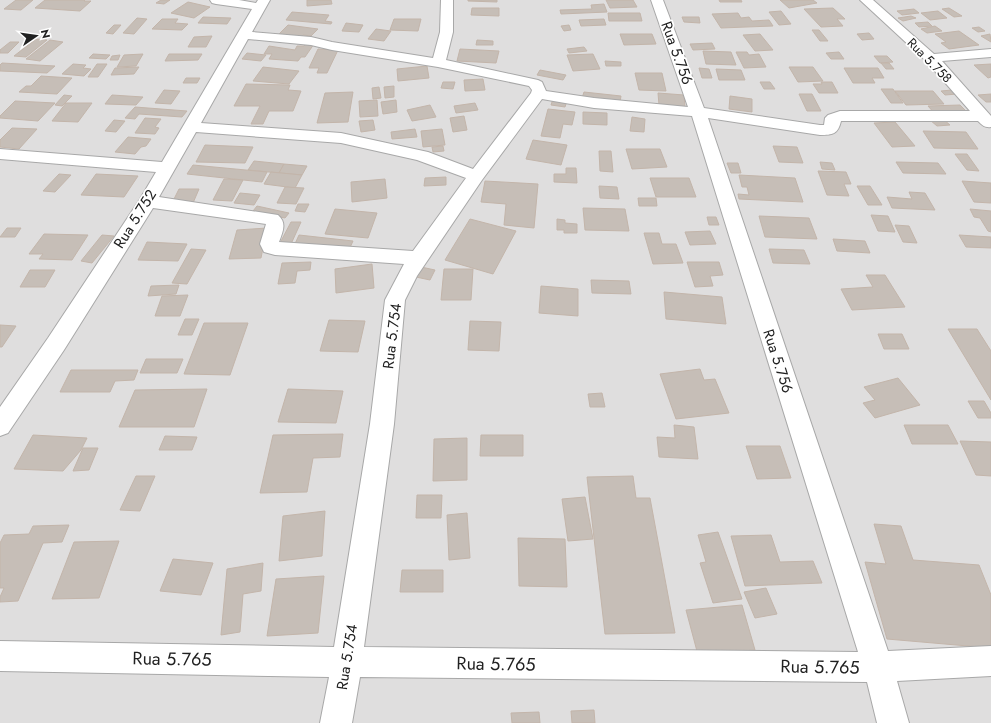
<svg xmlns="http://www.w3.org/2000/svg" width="991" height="723" font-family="Jost,sans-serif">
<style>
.residential{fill:#dfdede}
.building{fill:#c6beb7;stroke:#c3b5aa}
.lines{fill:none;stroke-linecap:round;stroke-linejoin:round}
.minor-casing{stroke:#a8a8a8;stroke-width:2}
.minor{fill:#fff;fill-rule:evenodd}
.labels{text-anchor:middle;stroke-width:3.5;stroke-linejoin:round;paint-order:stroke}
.far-street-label{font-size:13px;fill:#212121;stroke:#fff}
.street-label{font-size:15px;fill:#212121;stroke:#fff}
.near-street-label{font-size:18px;fill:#212121;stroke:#fff}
</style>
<rect width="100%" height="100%" fill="#f1eee8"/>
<rect class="residential" x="0" y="0" width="991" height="723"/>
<g class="building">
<path d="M16,0H33L21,10L4,9Z"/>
<path d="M45,0H85L84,1H91L80,11L35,8Z"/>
<path d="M161,0H170L164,4L156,3Z"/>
<path d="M307,0H331L332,4L307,6Z"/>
<path d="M468,0H497V2L468,1Z"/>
<path d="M606,0H633L637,7L610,8Z"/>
<path d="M719,0H741L742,2H720Z"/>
<path d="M780,0H813L817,3L789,8Z"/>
<path d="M188,2L210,7L194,18L171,13Z"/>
<path d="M604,4L607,12L561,14L560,10L592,9L591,5Z"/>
<path d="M472,8H499V16L471,15Z"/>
<path d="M833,8L845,19H837L843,26L821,27L804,9Z"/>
<path d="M949,8L962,16L954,17L942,9Z"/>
<path d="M914,9L919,13L902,15L897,11Z"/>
<path d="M781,11L791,24L779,25L769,12Z"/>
<path d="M938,11L947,18L930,20L921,13Z"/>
<path d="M292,12L329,15L325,21L332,22L331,24L286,20Z"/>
<path d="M608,13H640L642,21H609Z"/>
<path d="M738,13L741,18L749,17L752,21L769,20L773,26L721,28L712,14Z"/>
<path d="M911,16L916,18L903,21L898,18Z"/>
<path d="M203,17L231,18L227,24L198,23Z"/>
<path d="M682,17H699L700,23L684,22Z"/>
<path d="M137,18L147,19L134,34L123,33Z"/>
<path d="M162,19H178L175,23L188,24L182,30L152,29Z"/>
<path d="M394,19H421L418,31L390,30Z"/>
<path d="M604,19L606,25L581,26L579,20Z"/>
<path d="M928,22L932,26L919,27L915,23Z"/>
<path d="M346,23L363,25L359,32L342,31Z"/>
<path d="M114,25H121L113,34L106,33Z"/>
<path d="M288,25L318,29L311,36L303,35L301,38L278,35Z"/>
<path d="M569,25L571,30L564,31L561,26Z"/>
<path d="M935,26L942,31L927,33L921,29Z"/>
<path d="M979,27L985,31L978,32L972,28Z"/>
<path d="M376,29L391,31L384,41L368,39Z"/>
<path d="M812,30H819L828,41H820Z"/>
<path d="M959,31L979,45L949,49L941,43L946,42L935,34Z"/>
<path d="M869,33L874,39L862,40L857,34Z"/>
<path d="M620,34H652L656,44L624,45Z"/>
<path d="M760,34L773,50L755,51L743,35Z"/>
<path d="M990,34L991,42L981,36Z"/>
<path d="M212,36L206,47H188L194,37Z"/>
<path d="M36,39L47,40L26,57L14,56Z"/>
<path d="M50,40L63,42L40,61L26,59Z"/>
<path d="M477,40L493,41V45H476Z"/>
<path d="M10,42H19L8,53H0V50Z"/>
<path d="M306,43L314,44L305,57H301L298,61L269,59L272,54H264L269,46L295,50L297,46H304Z"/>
<path d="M712,43L715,49L693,50L690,44Z"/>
<path d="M584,47L587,51L569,53L567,49Z"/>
<path d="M318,49L338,50L327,73H317L319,68H309Z"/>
<path d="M460,49L499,51L496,63L457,61Z"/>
<path d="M703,51L731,52L736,65L706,64Z"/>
<path d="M736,52H747L749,55L759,54L766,67L744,68Z"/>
<path d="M839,52L844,59H831L826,53Z"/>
<path d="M247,53L266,55L261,61L242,59Z"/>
<path d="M93,54L110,55L106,59L89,58Z"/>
<path d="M143,54L136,66L117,67L124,55Z"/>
<path d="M169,54H202L198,60L165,61Z"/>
<path d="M593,54L600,69L573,71L567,55Z"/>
<path d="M120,55L118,60H110L112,56Z"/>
<path d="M874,56H887L893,62L880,63Z"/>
<path d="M605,61L621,62V66H606Z"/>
<path d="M2,63L55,66L47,73L0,71V65Z"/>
<path d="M881,63H889L894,69H886Z"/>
<path d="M73,64L86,65L83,68L91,69L84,76L62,74Z"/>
<path d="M97,64H107L98,77H88Z"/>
<path d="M991,64V77L988,78L974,65Z"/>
<path d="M427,66L429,78L398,81L397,69Z"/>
<path d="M139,67L134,74L111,75L115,68Z"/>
<path d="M263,67L299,71L289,84L253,81Z"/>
<path d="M789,67H813L823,81L798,82Z"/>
<path d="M699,68L709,69L712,78H702Z"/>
<path d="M844,68H878L884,78H872L875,83H853Z"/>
<path d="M716,69L741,70L745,80H719Z"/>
<path d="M540,70L566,75L563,80L537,75Z"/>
<path d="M635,73H662L666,91L639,90Z"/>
<path d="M41,76L72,78L57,94L19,92L26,86H31Z"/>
<path d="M186,78H200L197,83H183Z"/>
<path d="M483,79L485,90L465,91L464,80Z"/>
<path d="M443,82H455L453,89L441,88Z"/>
<path d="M760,82H770L775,89H764Z"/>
<path d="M821,82H832L838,93H819L813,84H822Z"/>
<path d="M246,84L290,85L288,90L301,91L293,111H269L263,124H251L260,106H234Z"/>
<path d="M394,86V97L385,98L384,87Z"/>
<path d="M379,87L381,98L373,99L372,88Z"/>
<path d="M881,89H893L903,103H891Z"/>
<path d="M164,90L180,91L171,104L155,103Z"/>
<path d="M952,90L957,94L945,95L941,91Z"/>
<path d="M895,91H933L944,104L906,105Z"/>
<path d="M353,92L348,122L317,123L325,93Z"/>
<path d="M584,92L621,96L620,102L582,98Z"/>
<path d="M658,93L684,95L685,107L659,105Z"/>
<path d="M799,94H812L821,111H807Z"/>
<path d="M991,94V102H986L978,95Z"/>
<path d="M64,95L72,96L62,106L55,105Z"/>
<path d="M112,95L143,97L136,105L105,104Z"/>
<path d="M730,96L752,99V112L729,109Z"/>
<path d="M553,99L567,101L565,107L551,105Z"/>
<path d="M377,100L378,116L360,117L359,101Z"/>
<path d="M396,100L397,112L383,114L381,102Z"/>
<path d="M15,101L55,103L38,121L0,118V116Z"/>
<path d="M66,103H92L78,122L52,121Z"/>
<path d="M475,103L478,110L456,113L454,106Z"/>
<path d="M430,105L436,117L412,121L407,110Z"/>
<path d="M960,105L968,113L936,115L928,106Z"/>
<path d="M135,107L187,111L182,117L139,114L135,119L125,118Z"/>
<path d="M548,109L575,112L572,125L563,124L560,138L541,136Z"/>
<path d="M583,112L607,113V125L583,124Z"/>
<path d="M464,116L467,130L453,132L450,118Z"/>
<path d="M632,117L645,119L644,132L630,131Z"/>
<path d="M145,118L161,119L155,127L159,128L155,134L135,133Z"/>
<path d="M943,119L950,125L937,126L930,120Z"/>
<path d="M114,120L125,121L116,132L105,131Z"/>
<path d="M373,120L375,130L361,132L359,121Z"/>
<path d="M895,122L915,146L892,147L874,123Z"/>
<path d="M12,128L37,129L19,149L0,147V140Z"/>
<path d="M415,129L417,137L392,139L391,132Z"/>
<path d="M442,129L445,145L423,147L421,131Z"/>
<path d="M923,131L966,132L978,149L934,148Z"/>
<path d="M128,137L151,139L146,146L141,147L135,154L115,152Z"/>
<path d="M533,140L567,145L561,165L526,159Z"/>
<path d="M205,145L253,147L245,163L196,162Z"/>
<path d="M443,146L444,151L433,152L432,147Z"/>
<path d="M773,146L797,147L803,163L779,162Z"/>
<path d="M626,149H660L667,167L632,169Z"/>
<path d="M599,151H611L613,172L600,171Z"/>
<path d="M955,154H967L979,171L967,170Z"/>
<path d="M254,161L284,164L279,173L248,170Z"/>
<path d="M820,162L832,163L835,170L822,169Z"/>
<path d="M896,162L938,163L946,174L903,173Z"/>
<path d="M727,163H738L741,173H731Z"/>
<path d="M284,164L307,166L302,175L279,173Z"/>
<path d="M193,165L267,172L262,182L187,174Z"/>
<path d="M566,168H576L577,183L554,182V174H566Z"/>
<path d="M818,171L846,172L851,184H844L849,196L827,195Z"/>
<path d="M271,172L302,175L295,188L264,184Z"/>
<path d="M59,174L71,175L55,192L43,191Z"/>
<path d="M96,174L138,176L124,197L81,195Z"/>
<path d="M739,175L795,178L803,202L739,199L738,194L749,195L747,187H742Z"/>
<path d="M446,177V185L424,186L425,178Z"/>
<path d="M650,178H689L696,197H656Z"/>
<path d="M224,179L243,180L232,201L213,200Z"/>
<path d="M385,179L387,198L352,202L351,182Z"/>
<path d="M485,181L538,184L534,228L504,225L506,204L481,202Z"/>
<path d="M962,181L991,183V203L974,202Z"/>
<path d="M599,186L617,187L619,199L600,198Z"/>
<path d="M857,186H870L882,205H868Z"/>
<path d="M285,187L304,188L296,204L277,203Z"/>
<path d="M179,189H199L193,203H172Z"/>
<path d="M909,192L925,193L935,210L892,208L887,197L912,199Z"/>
<path d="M240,193L260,195L254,205L234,203Z"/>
<path d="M638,198H656L657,206H639Z"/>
<path d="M298,204H309L305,212L295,211Z"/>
<path d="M257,206L289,213L285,218L253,211Z"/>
<path d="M583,208L625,209L629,231L585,230Z"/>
<path d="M335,209L377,213L368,238L325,234Z"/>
<path d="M970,209L991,211V232L988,231L980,218L974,217Z"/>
<path d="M871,215L888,216L895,232L878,231Z"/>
<path d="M759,216L809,218L817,239L765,237Z"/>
<path d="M707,217H716L719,225H709Z"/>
<path d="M470,219L516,231L493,274L445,260Z"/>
<path d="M557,219L565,220V223L577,224V233H564V230H557Z"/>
<path d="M291,222H301L291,244L280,243Z"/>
<path d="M895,225L909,226L917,243L903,242Z"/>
<path d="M7,228H21L15,237H0Z"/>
<path d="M267,228L261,258L229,259L237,230Z"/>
<path d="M710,231L716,244L690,245L685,232Z"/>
<path d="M644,233H659L662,244H676L683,263L653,264Z"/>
<path d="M44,234L88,235L72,260L39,259L43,254H29Z"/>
<path d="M102,235L114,236L92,263L81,261Z"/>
<path d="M299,235L353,241L348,252L294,246Z"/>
<path d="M959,235L991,237V248L966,247Z"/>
<path d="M833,239L865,241L870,253L837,251Z"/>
<path d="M147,242L187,244L178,261L138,260Z"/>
<path d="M191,249L206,250L187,284L172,283Z"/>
<path d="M769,249L804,250L810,264L773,263Z"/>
<path d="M311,262L310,270L297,271L295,283L278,284L282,263Z"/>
<path d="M687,262H719L723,275L710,276L713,286L695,287Z"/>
<path d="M372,264L374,288L336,293L335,269Z"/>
<path d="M421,267L435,270L430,280L416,277Z"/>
<path d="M444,269H473L471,300H441Z"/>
<path d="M30,270H55L45,287H20Z"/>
<path d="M866,275H885L905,307L852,310L841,289L873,287Z"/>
<path d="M591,280L629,281L631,294L592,293Z"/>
<path d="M179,285L176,294L148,296L151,286Z"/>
<path d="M541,286L578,289V316L539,313Z"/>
<path d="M664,292L722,297L726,324L666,319Z"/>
<path d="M188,295L180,316H155L162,296Z"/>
<path d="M185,319H199L192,335H178Z"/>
<path d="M329,320L365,321L358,352L320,351Z"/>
<path d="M470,321L501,322L499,351L468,350Z"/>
<path d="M204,323H248L230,375L184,374Z"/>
<path d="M0,325L16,326L2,347H0Z"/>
<path d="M948,329H977L991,351V400Z"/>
<path d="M878,334H902L909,349H884Z"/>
<path d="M146,359H183L177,373H140Z"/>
<path d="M700,369L704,380L715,379L729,413L676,419L660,374Z"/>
<path d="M71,370H138L134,380L115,381L110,392H60Z"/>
<path d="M898,378L920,405L875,418L863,403L875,400L864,387Z"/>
<path d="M207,389L194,427H119L135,390Z"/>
<path d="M288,389L343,391L336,423L278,422Z"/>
<path d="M602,393L605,407H590L588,394Z"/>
<path d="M968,401H984L991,413V418H978Z"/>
<path d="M674,425L694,427L698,459L659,457L657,437L675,438Z"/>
<path d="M904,425H948L958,444H912Z"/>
<path d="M343,434L340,457L313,458L307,492L260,493L273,435Z"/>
<path d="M33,435L87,438L81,450L63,471L14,469Z"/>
<path d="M481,435H523V456H480Z"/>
<path d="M165,436L197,437L192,450H159Z"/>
<path d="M467,438V480L433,481L434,439Z"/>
<path d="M960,441L991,442V476L976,475Z"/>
<path d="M746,446H780L791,478L757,479Z"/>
<path d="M83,448H98L89,470L73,471Z"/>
<path d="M136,476H155L140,511L120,510Z"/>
<path d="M633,476L636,498H650L675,633L605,634L587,477Z"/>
<path d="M417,495H442L441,518H416Z"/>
<path d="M585,497L593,539L568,541L562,499Z"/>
<path d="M325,511L322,556L279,561L283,516Z"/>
<path d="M467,513L470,558L449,560L447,515Z"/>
<path d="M874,524L901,526L913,560L979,565L991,595V648L887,639L865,562L886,564Z"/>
<path d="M69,525L62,542L43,543L18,601L0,602V597L4,588H0V543L4,535L29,534L33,526Z"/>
<path d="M718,532L742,599L713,603L700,563L706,562L698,535Z"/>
<path d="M771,535L780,562L813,561L822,583L745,586L731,536Z"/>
<path d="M518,538L565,539L567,587L519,586Z"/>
<path d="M119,541L99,598L52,599L74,542Z"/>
<path d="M173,559L213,563L201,595L160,591Z"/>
<path d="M263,563L261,591L243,594L240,632L221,635L227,569Z"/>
<path d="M402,570H443V592H400Z"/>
<path d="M324,576L318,633L267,636L276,579Z"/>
<path d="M766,588L777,614L755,618L744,592Z"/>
<path d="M742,605L755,650L698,655L686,610Z"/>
<path d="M594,710L595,723H572L571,711Z"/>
<path d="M539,712L540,723H512L511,713Z"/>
</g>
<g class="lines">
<g class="minor-casing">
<path id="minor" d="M210,0H239L256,3L258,0H270L252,32L311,37L332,42L433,58L440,32L441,0H453V32L446,60L538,80L542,82L546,91L594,98L688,107L651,0H663L704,108L820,125H824L825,118L828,115L840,111H970L926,61L860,0H873L934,54L991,49V57L942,61L991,116V127C985,128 982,125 978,121H841C838,134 833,135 820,135L708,118L888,651L991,646V676L897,681L909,723H877L867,682L360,677L352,723H320L329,677L0,671V641L334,647L370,424L385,300L404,264L275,255L264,252L260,244L266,224L153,208L64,350L8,433L0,436V407L48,338L140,199L156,172L0,159V149L162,162L252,9L216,4L212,3ZM248,39L311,45L332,50L438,67L529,86L532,90L531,93L473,169L428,152L341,133L201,123ZM542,99L594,108L692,116L858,652L364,647L394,424L405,300L417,276L482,180ZM196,132L341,143L417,160L466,178L413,251L279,242C283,231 287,223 278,215L159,197Z"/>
</g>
<use href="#minor" class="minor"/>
</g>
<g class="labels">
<g class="far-street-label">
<text transform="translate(930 60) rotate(45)" y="5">Rua 5.758</text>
</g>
<g class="street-label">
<text transform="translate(677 53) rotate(70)" y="5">Rua 5.756</text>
<text transform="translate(135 219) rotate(-58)" y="5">Rua 5.752</text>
<text transform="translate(392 336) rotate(-83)" y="5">Rua 5.754</text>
<text transform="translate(778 361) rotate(72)" y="5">Rua 5.756</text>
<text transform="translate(347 657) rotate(-81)" y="5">Rua 5.754</text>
</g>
<g class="near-street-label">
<text transform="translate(172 659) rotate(1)" y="6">Rua 5.765</text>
<text transform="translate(496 664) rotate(1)" y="6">Rua 5.765</text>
<text transform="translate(820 667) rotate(1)" y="6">Rua 5.765</text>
</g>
</g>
<g transform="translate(36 36) rotate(77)" stroke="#ffffff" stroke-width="3" paint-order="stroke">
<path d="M0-3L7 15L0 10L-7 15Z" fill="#212121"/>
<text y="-6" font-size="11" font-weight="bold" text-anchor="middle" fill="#212121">N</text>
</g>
</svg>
